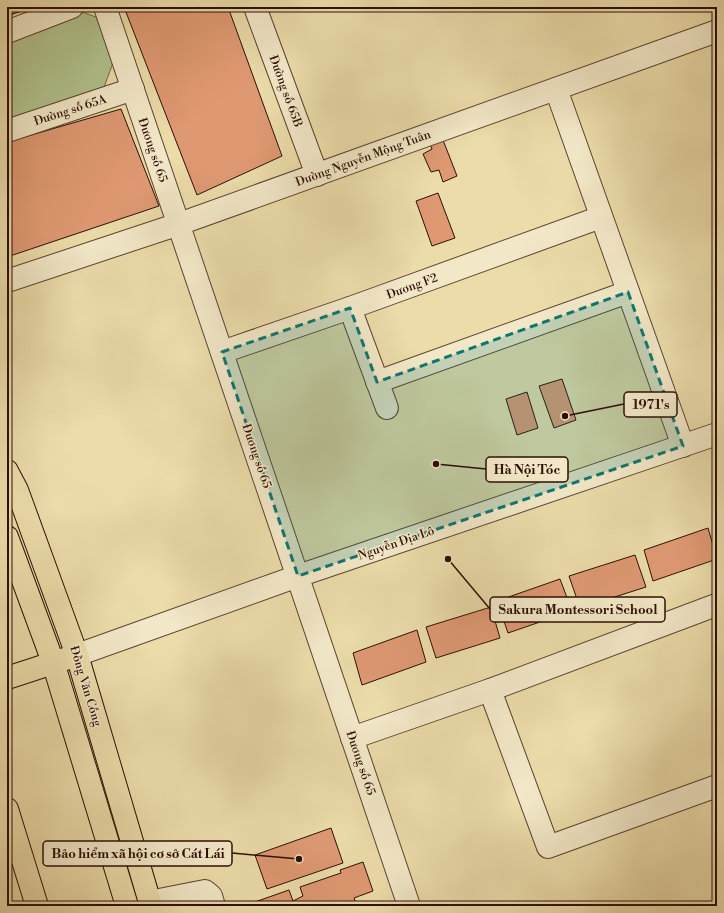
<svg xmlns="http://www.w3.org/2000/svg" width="724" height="913" font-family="'Libre Bodoni',serif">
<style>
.green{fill:#b1c28d;stroke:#6e6848}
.building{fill:#de9973;stroke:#2c0e04}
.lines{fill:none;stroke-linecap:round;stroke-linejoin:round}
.minor-casing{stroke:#5c422e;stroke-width:24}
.major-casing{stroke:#2c0e04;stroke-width:24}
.minor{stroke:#f2e8c8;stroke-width:22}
.major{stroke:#ebdcaa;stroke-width:22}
.marked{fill:#0f766e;fill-opacity:0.2;stroke:#0f766e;stroke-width:3;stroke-dasharray:8 5;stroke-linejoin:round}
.labels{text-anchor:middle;stroke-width:3;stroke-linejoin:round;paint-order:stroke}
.street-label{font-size:12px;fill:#2c0e04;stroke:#f2e8c8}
.leader{fill:none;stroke:#2c0e04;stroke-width:1.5}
.callout-dot{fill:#2c0e04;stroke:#f2e8c8;stroke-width:1.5}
.callout{fill:#f2e8c8;stroke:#2c0e04;stroke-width:1.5}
.callout-label{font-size:13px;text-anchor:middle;font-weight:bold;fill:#2c0e04}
</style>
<rect width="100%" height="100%" fill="#ebdcaa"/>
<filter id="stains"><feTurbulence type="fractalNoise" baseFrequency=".005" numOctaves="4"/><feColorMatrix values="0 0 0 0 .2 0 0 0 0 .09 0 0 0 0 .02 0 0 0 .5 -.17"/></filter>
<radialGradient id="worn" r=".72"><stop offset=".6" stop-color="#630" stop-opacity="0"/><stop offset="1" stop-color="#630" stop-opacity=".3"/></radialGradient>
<path class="green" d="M79,11L96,17L114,60L103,90L7,122V39Z"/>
<g class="building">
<path d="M7,7H34L7,16Z"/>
<path d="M124,7H228L282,156L197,195Z"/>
<path d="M121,109L159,206L7,257V142Z"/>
<path d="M443,140L457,176L443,182L439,170L431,172L423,154L432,149L430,144Z"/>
<path d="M438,193L455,238L432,246L416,201Z"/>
<path d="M562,379L576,420L554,428L539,386Z"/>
<path d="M527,392L538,428L517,435L506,399Z"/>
<path d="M708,528L717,559L653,581L644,550Z"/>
<path d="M635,555L646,587L580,608L569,576Z"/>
<path d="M560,579L572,611L508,633L497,601Z"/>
<path d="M491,607L500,638L436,658L426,627Z"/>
<path d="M417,630L426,662L362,685L353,653Z"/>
<path d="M331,828L343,863L267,889L255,855Z"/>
<path d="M363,862L373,891L354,898L356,903L347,906H306L305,903L300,906H253L252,903L289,890L293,901L303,896L300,887L341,873L340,870Z"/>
</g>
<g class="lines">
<g class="minor-casing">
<g id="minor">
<path d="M105,7L409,906"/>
<path d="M255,7L317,175"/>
<path d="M7,32L72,7"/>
<path d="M556,89L683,446"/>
<path d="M7,131L133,89"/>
<path d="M7,281L179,224L717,31"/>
<path d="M350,308L387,408"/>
<path d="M222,352L350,308L601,217"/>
<path d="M377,382L628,292"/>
<path d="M77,655L298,576L717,434"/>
<path d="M490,690L548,847L717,786"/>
<path d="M352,738L490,690L716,605L717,607"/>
<path d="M149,902L205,891L211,896L214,906"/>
</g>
</g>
<g class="major-casing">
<g id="major">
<path d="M7,471L17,490L77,655L151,906"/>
<path d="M7,537L53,662L127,906"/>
<path d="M7,678L68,658"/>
<path d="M7,809L37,906"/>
</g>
</g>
<use href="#minor" class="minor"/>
<use href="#major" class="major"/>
</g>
<path class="marked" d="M628,292L683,446L298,576L222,352L350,308L377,382Z"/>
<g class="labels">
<g class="street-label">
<text transform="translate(286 91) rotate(70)" y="4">Đường số 65B</text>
<text transform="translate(70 110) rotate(-18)" y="4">Đường số 65A</text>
<text transform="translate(153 150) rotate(71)" y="4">Đương số 65</text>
<text transform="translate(363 158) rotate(-20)" y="4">Đường Nguyễn Mộng Tuân</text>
<text transform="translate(412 286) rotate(-20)" y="4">Đương F2</text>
<text transform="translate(257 456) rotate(71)" y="4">Đương số 65</text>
<text transform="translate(396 543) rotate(-19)" y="4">Nguyễn Địa Lô</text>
<text transform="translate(86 686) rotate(73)" y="4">Đồng Văn Cống</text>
<text transform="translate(361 763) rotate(71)" y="4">Đương số 65</text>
</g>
</g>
<path class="leader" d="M565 416L624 404M436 464L486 469M448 559L490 609M299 859L232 853"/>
<g class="callout-dot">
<circle cx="565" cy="416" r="4"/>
<circle cx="436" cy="464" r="4"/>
<circle cx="448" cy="559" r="4"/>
<circle cx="299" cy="859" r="4"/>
</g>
<g class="callout">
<rect x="624" y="392" width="53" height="25" rx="4"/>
<rect x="486" y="457" width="82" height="25" rx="4"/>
<rect x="490" y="597" width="175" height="25" rx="4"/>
<rect x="43" y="841" width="189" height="25" rx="4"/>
</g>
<g class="callout-label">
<text x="651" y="409">1971's</text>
<text x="527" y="474">Hà Nội Tóc</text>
<text x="578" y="614">Sakura Montessori School</text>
<text x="138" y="858">Bảo hiểm xã hội cơ sở Cát Lái</text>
</g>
<rect width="724" height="913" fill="none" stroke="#ebdcaa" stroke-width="24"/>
<rect x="8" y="8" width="708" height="897" fill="none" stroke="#2c0e04" stroke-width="2"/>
<rect x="12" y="12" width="700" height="889" fill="none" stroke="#2c0e04"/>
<rect width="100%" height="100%" filter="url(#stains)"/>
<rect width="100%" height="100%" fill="url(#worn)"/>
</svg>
